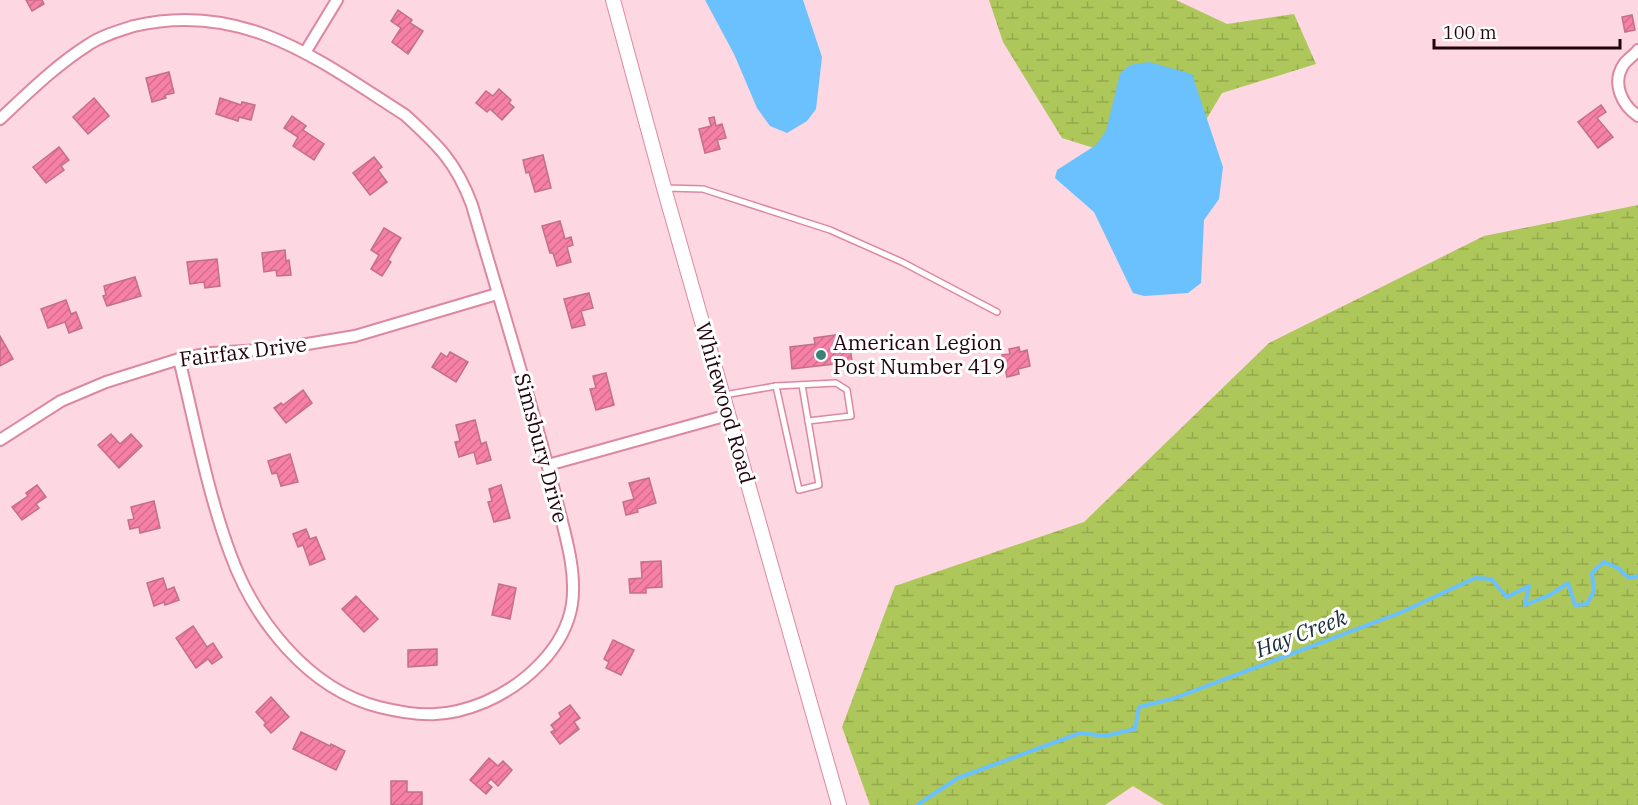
<svg xmlns="http://www.w3.org/2000/svg" width="1638" height="805" font-family="'IBM Plex Serif',serif">
<style>
.wetland{fill:url(#wetland-marsh)}
.water{fill:#6bc1fe}
.lines{fill:none;stroke-linecap:round;stroke-linejoin:round}
.stream{stroke:#6bc1fe;stroke-width:4}
.building{fill:url(#building-hatch);stroke:#c27089;stroke-width:1.5}
.service-casing{stroke:#dd88a2;stroke-width:8}
.minor-casing{stroke:#dd88a2;stroke-width:14}
.tertiary-casing{stroke:#dd88a2;stroke-width:16}
.service{stroke:#fff;stroke-width:5}
.minor{stroke:#fff;stroke-width:10}
.tertiary{stroke:#fff;stroke-width:14}
.poi-dot{fill:#3e8277;stroke:#fff;stroke-width:2}
.labels{text-anchor:middle;stroke-width:6;stroke-linejoin:round;paint-order:stroke}
.poi-label{font-size:21px;fill:#22040f;stroke:#fff;text-anchor:start}
.street-label{font-size:21px;fill:#22040f;stroke:#fff}
.water-label{font-size:22px;font-style:italic;fill:#192d3b;stroke:#fff}
</style>
<defs>
<pattern id="wetland-marsh" width="20" height="14" patternUnits="userSpaceOnUse" patternTransform="scale(1.5)"><rect width="20" height="14" fill="#adc75a"/><path d="M1 5h8M5 5V1M11 12h8M15 12V8" fill="none" stroke="#95a94d"/></pattern>
<pattern id="building-hatch" width="6" height="6" patternUnits="userSpaceOnUse" patternTransform="scale(1.5)"><rect width="6" height="6" fill="#f780a6"/><path d="M-1 1l2-2M0 6l6-6M5 7l2-2" fill="none" stroke="#d36d8e"/></pattern>
</defs>
<rect width="100%" height="100%" fill="#fdd7e1"/>
<g class="wetland">
<path d="M989,0H1176L1227,24L1294,14L1316,64L1222,93L1174,173L1062,138L1003,42Z"/>
<path d="M1638,205V805H1164L1133,786L1105,805H870L842,727L895,586L1084,522L1269,343L1484,236Z"/>
</g>
<g class="water">
<path d="M705,0H803L822,57L816,109L807,121L787,133L770,126L757,108L734,54Z"/>
<path d="M1149,62L1192,74L1223,167L1219,199L1204,220L1201,283L1188,293L1144,296L1133,293L1094,212L1055,178L1057,170L1096,145L1106,131L1120,74L1130,65Z"/>
</g>
<g class="lines">
<path class="stream" d="M917,805L958,778L1080,733L1105,736L1135,729L1139,707L1175,698L1402,612L1475,578L1491,579L1507,597L1529,586L1525,605L1550,595L1568,583L1575,605L1587,604L1594,591L1592,573L1604,562L1618,568L1629,578L1638,576"/>
</g>
<g class="building">
<path d="M26,0H42L44,4L32,11Z"/>
<path d="M398,10L412,20L410,23L423,31L408,54L392,42L401,28L391,21Z"/>
<path d="M1632,15L1635,30L1625,32L1622,17Z"/>
<path d="M169,72L174,93L165,95L166,98L152,102L146,78Z"/>
<path d="M499,89L511,100L509,103L514,107L502,120L490,109L487,112L476,103L486,91L493,96Z"/>
<path d="M94,98L109,116L88,134L73,117Z"/>
<path d="M220,98L241,105L242,102L255,105L251,120L239,117L238,121L216,114Z"/>
<path d="M1601,105L1606,112L1597,118L1613,137L1598,148L1578,122Z"/>
<path d="M292,116L306,126L303,130L324,144L314,160L293,146L298,137L284,128Z"/>
<path d="M714,117L716,126L722,124L726,138L717,140L720,149L705,153L699,129L711,126L709,118Z"/>
<path d="M59,147L69,160L61,166L64,170L46,183L33,167Z"/>
<path d="M543,155L551,188L535,192L529,172L526,173L523,160Z"/>
<path d="M374,157L382,167L378,170L387,182L370,195L353,173Z"/>
<path d="M560,221L565,239L571,237L573,245L567,247L571,262L557,266L553,253H550L542,226Z"/>
<path d="M384,228L401,238L388,260L391,262L382,276L371,269L379,255L371,250Z"/>
<path d="M285,250L286,261L289,260L291,275L277,276L276,270L264,272L262,253Z"/>
<path d="M217,259L220,286L205,288L204,282L190,284L187,262Z"/>
<path d="M135,277L141,296L107,306L103,296L106,295L104,286Z"/>
<path d="M589,293L593,308L581,311L585,325L572,328L564,299Z"/>
<path d="M66,300L71,314L76,312L82,328L69,333L65,322L48,328L41,309Z"/>
<path d="M842,334L844,345L850,344L852,362L792,369L790,347L815,344L814,338Z"/>
<path d="M0,336L13,359L0,366Z"/>
<path d="M1019,347L1020,352L1027,350L1030,366L1018,369L1019,374L1007,377L1002,355L1010,354L1009,349Z"/>
<path d="M450,352L468,362L456,382L432,367L441,353L447,357Z"/>
<path d="M606,373L614,405L596,410L590,389L596,388L593,376Z"/>
<path d="M303,390L312,403L286,423L274,408L281,403L283,405Z"/>
<path d="M475,420L481,444L486,442L491,460L477,464L474,452L459,457L455,442L460,441L456,425Z"/>
<path d="M111,434L120,444L131,434L142,446L119,468L98,445Z"/>
<path d="M290,454L298,482L281,486L277,473L272,474L268,461Z"/>
<path d="M649,478L656,503L637,509L638,512L626,515L623,502L634,499L629,483Z"/>
<path d="M37,485L46,497L36,504L39,508L22,520L12,507L28,496L26,493Z"/>
<path d="M501,485L510,518L494,522L488,502L492,501L489,489Z"/>
<path d="M154,501L160,528L140,533L139,527L130,529L128,520L134,519L131,507Z"/>
<path d="M306,529L310,539L316,537L325,559L310,565L303,545L298,547L293,534Z"/>
<path d="M661,561L662,587L646,588V593H630L629,579L642,578L641,562Z"/>
<path d="M163,578L167,590L174,587L179,600L165,605L164,602L154,606L147,583Z"/>
<path d="M499,584L516,588L510,619L492,615Z"/>
<path d="M356,596L378,619L364,632L342,609Z"/>
<path d="M193,626L207,647L213,643L222,657L212,664L208,659L196,668L176,638Z"/>
<path d="M613,640L634,650L621,675L606,668L609,662L604,659Z"/>
<path d="M437,649V665L408,667V650Z"/>
<path d="M271,697L289,717L271,733L264,725L266,723L256,712Z"/>
<path d="M570,705L580,718L574,722L579,729L560,744L551,732L555,730L551,725L561,717L559,713Z"/>
<path d="M301,732L330,746L331,744L345,751L336,770L293,749Z"/>
<path d="M489,758L498,766L503,761L512,770L498,786L491,779L487,783L492,787L486,794L470,780Z"/>
<path d="M391,781H407V792H422V805H391Z"/>
</g>
<g class="lines">
<g class="service-casing">
<g id="service">
<path d="M665,188L703,189L830,230L902,262L997,312"/>
<path d="M776,386L799,490L819,485L802,385"/>
<path d="M724,395L776,386L836,383L847,390L851,416L808,421"/>
</g>
</g>
<g class="minor-casing">
<g id="minor">
<path d="M1638,50C1634,55 1628,59 1624,64C1611,83 1622,105 1638,116"/>
<path d="M306,51L337,0"/>
<path d="M0,119C28,93 55,66 88,45C101,36 118,31 134,26C243,0 319,60 405,115C438,145 456,162 472,205C500,302 531,399 556,498C564,531 577,570 572,604C565,649 524,685 485,702C447,718 419,717 379,707C308,689 254,620 230,553C207,491 195,424 179,359"/>
<path d="M0,440L61,401L106,382L179,359L211,353L277,349L355,336L497,294"/>
<path d="M548,465L728,415"/>
</g>
</g>
<g class="tertiary-casing">
<path id="tertiary" d="M613,0L664,188L839,805"/>
</g>
<use href="#service" class="service"/>
<use href="#minor" class="minor"/>
<use href="#tertiary" class="tertiary"/>
</g>
<circle class="poi-dot" cx="821" cy="355" r="6"/>
<g class="labels">
<g class="poi-label">
<text x="833" y="350">American Legion<tspan x="833" dy="24">Post Number 419</tspan></text>
</g>
<g class="street-label">
<text transform="translate(243 352) rotate(-7)" y="7">Fairfax Drive</text>
<text transform="translate(725 403) rotate(74)" y="7">Whitewood Road</text>
<text transform="translate(541 448) rotate(75)" y="7">Simsbury Drive</text>
</g>
<g class="water-label">
<text transform="translate(1301 633) rotate(-21)" y="8">Hay Creek</text>
</g>
</g>
<path d="M1434 39v9h186v-9" fill="none" stroke="#22040f" stroke-width="3"/>
<text x="1443" y="39" font-size="18" fill="#22040f" stroke="#ffffff" stroke-width="4.5" paint-order="stroke">100 m</text>
</svg>
